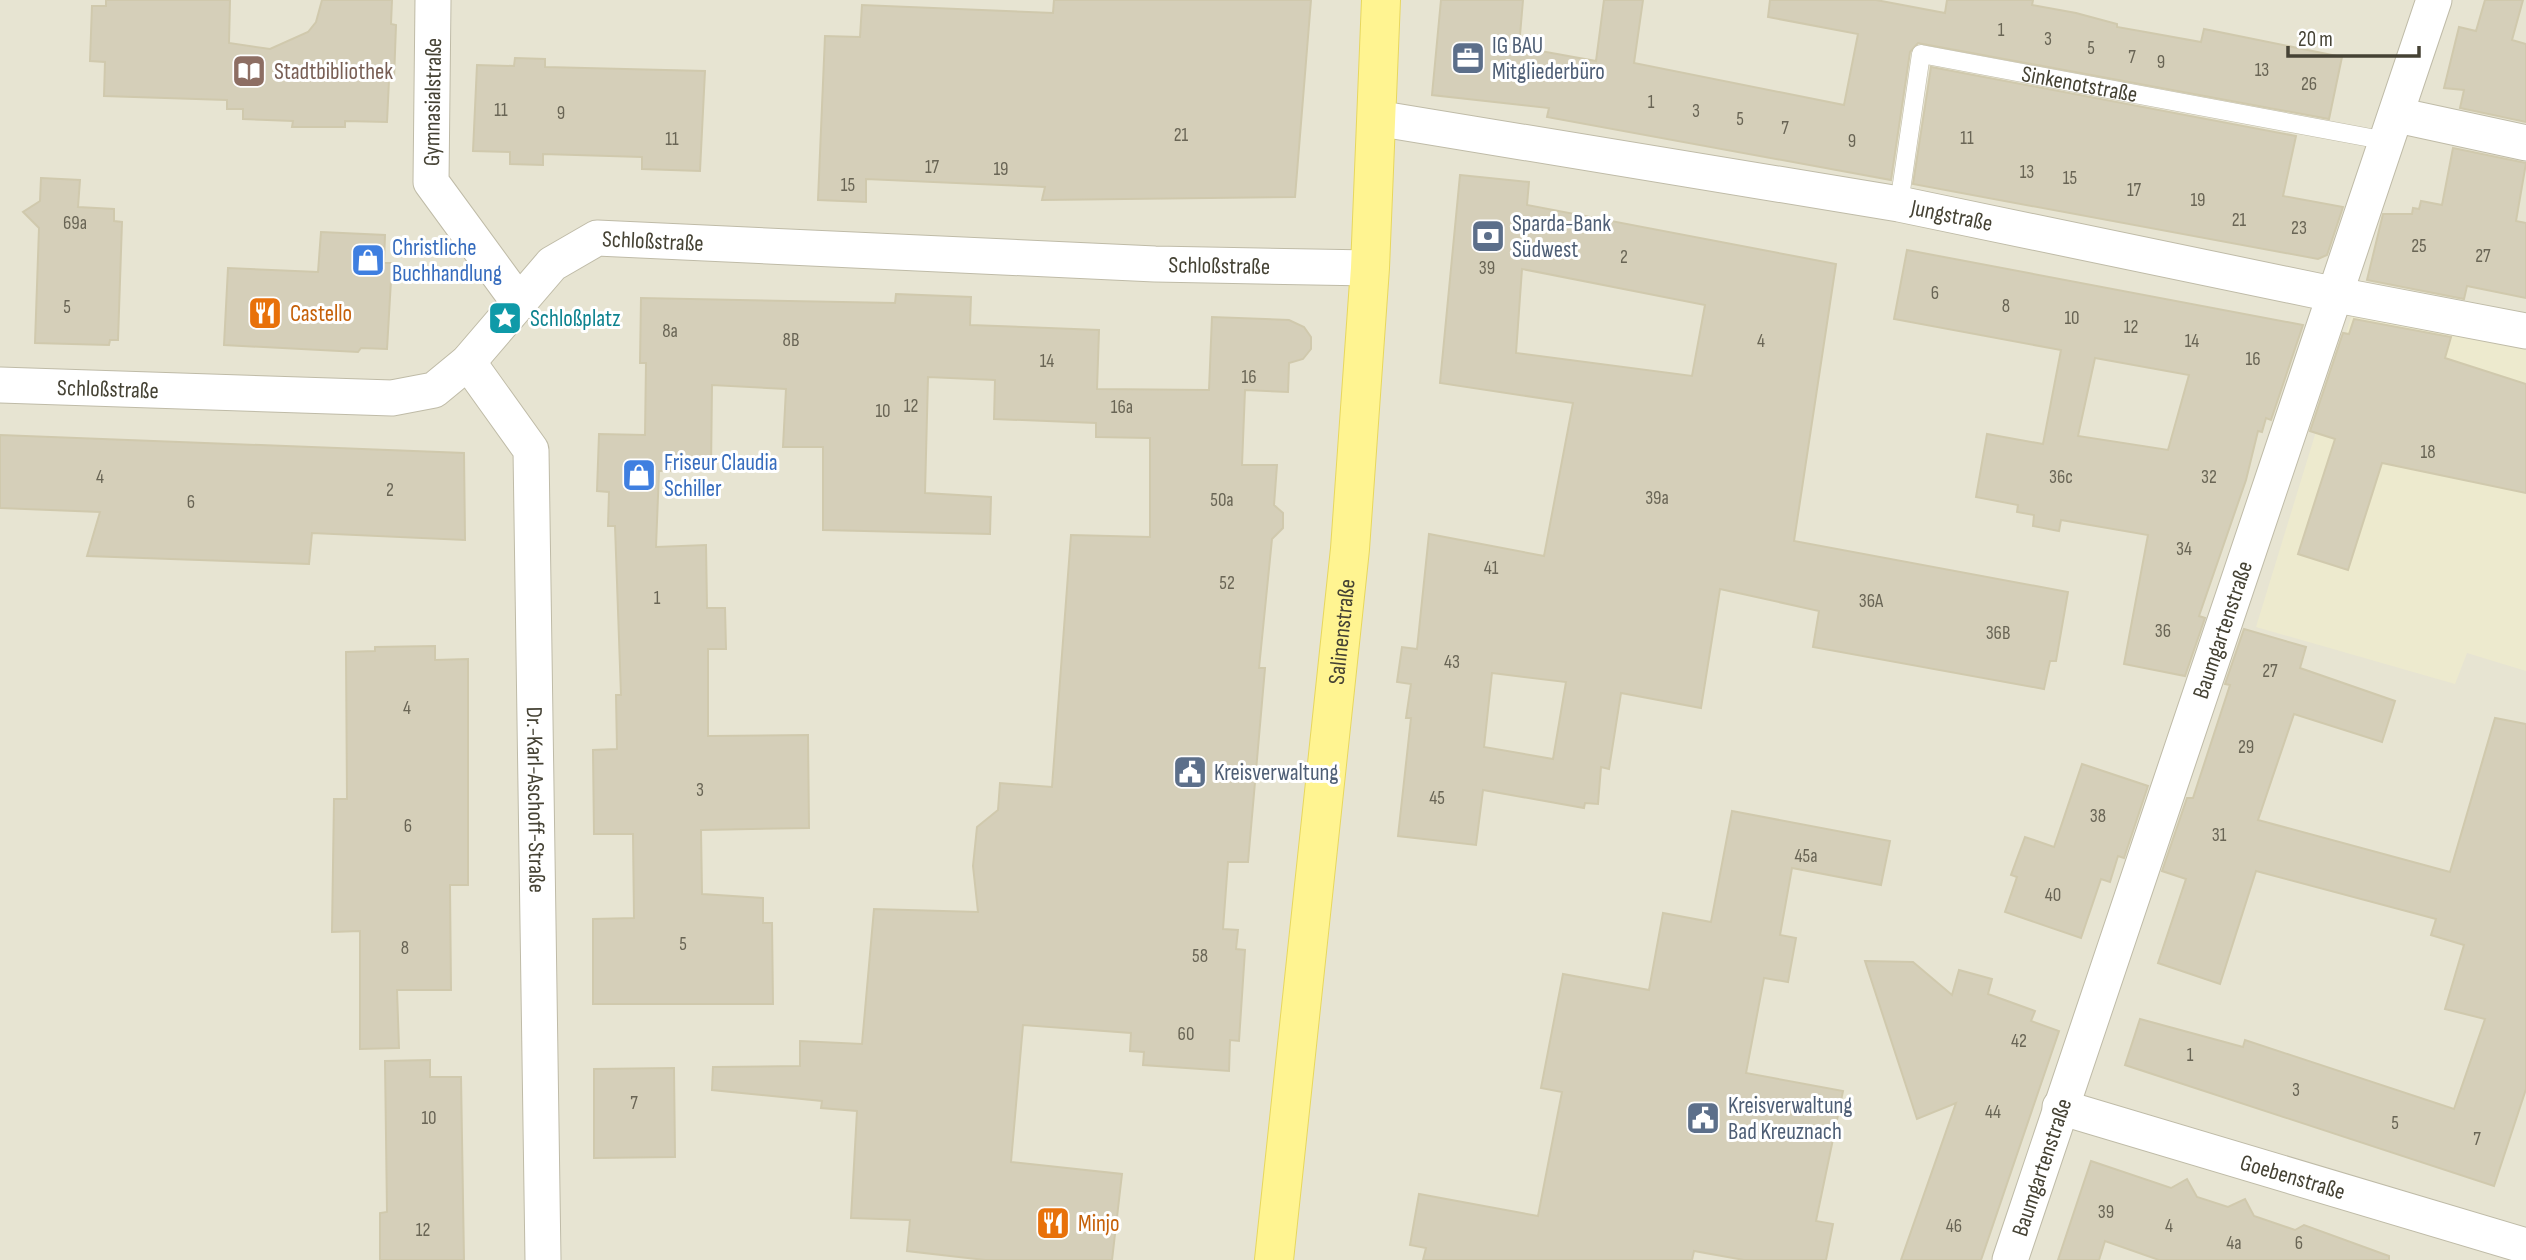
<svg xmlns="http://www.w3.org/2000/svg" width="2526" height="1260" font-family="'Sofia Sans Condensed',sans-serif">
<style>
.residential{fill:#e7e4d2}
.education{fill:#edeace}
.building{fill:#d5cfb9;stroke:#d0c9ad;stroke-width:2;fill-rule:evenodd}
.lines{fill:none;stroke-linecap:round;stroke-linejoin:round}
.service-casing{stroke:#bfbba7;stroke-width:19}
.minor-casing{stroke:#bfbba7;stroke-width:37}
.primary-casing{stroke:#e7d75e;stroke-width:40}
.service{stroke:#fff;stroke-width:18}
.minor{stroke:#fff;stroke-width:35}
.primary{stroke:#fff491;stroke-width:38}
.labels{text-anchor:middle;stroke-width:6;stroke-linejoin:round;paint-order:stroke}
.number-label{font-size:19px;fill:#696555}
.service-label{font-size:23px;fill:#4e5e75;stroke:#fff;text-anchor:start}
.education-label{font-size:23px;fill:#785e54;stroke:#fff;text-anchor:start}
.street-label{font-size:23px;fill:#454234;stroke:#fff}
.shop-label{font-size:23px;fill:#366cbe;stroke:#fff;text-anchor:start}
.food-label{font-size:23px;fill:#c56008;stroke:#fff;text-anchor:start}
.culture-label{font-size:23px;fill:#0d838f;stroke:#fff;text-anchor:start}
</style>
<rect width="100%" height="100%" fill="#f3f1e4"/>
<rect class="residential" x="0" y="0" width="2526" height="1260"/>
<path class="education" d="M2353,311L2526,346V671L2467,653L2455,684L2256,627Z"/>
<g class="building">
<path d="M106,0H230L229,43L270,49L308,32L316,22L322,0H392L391,24L396,25L394,80H389L387,122L345,121V127H292L293,121L243,119V109H227V100L104,96L105,62L90,61L92,6H106Z"/>
<path d="M1054,0H1311L1295,197L1042,200L1045,187L866,179V202L818,200L825,36L860,37L862,5L1053,13Z"/>
<path d="M1441,0H1523L1519,47L1596,61L1604,0H1643L1634,63L1844,105L1858,34L1768,17L1770,0H1876L1945,13L1947,0H2033L2032,5L2076,13L2117,24V27L2151,33L2201,42L2204,29L2342,57L2329,119L1918,43L1910,52L1891,180L1547,117L1549,108L1432,95Z"/>
<path d="M2485,0H2523L2512,40L2526,44V122L2460,108L2464,90L2444,88L2459,27L2476,31Z"/>
<path d="M515,58L545,59V67L705,71L700,171L642,169V157L543,154V165L510,164V152L473,151L477,65L514,66Z"/>
<path d="M1931,67L2296,136L2283,196L2343,207L2327,255L2318,259L1913,184Z"/>
<path d="M2453,148L2526,163L2516,221L2526,223V298L2467,286L2464,299L2367,280L2383,214H2412L2413,208L2419,209L2421,201L2442,205Z"/>
<path d="M1460,175L1529,182L1527,205L1836,264L1794,541L2068,592L2056,661H2050L2044,689L1813,647L1819,611L1720,589L1701,708L1621,693L1609,769L1601,767L1598,804L1585,803L1584,808L1483,790L1476,845L1398,836L1411,718H1406L1411,684L1397,682L1402,647L1417,649L1429,534L1544,556L1573,403L1440,383ZM1522,269L1705,305L1692,376L1516,353ZM1492,673L1566,682L1553,759L1484,747Z"/>
<path d="M41,178L80,180L78,207L114,209V221L122,222L118,340H110L109,345L35,343L39,228L23,212L40,201Z"/>
<path d="M321,232L385,235L384,263H392L387,349L361,348L358,352L224,345L228,268L318,272Z"/>
<path d="M1907,250L2303,325L2271,420L2266,418L2262,432L2258,431L2246,480L2199,616L2205,618L2185,676L2124,664L2148,535L2061,520L2059,531L2033,526L2034,515L2017,512L2018,505L1976,497L1987,434L2043,444L2061,350L1894,319ZM2095,358L2189,375L2168,450L2078,436Z"/>
<path d="M896,294L971,297L970,325L1099,330L1097,389L1209,390L1212,317L1289,320L1304,327L1311,337V349L1303,359L1289,363L1288,392L1245,390L1242,465H1277L1274,505L1283,513V528L1272,539L1259,668H1265L1248,862H1228L1223,929L1238,930L1236,949L1245,950L1239,1041L1230,1040L1229,1071L1143,1065L1144,1052L1130,1051L1131,1033L1023,1025L1011,1162L1122,1174L1112,1260H985L907,1251L910,1220L851,1218L857,1111L821,1108L822,1101L712,1090L713,1067L800,1066V1041L862,1044L874,909L978,912L973,866L977,827L998,810L1000,783L1052,787L1071,535L1150,537V438L1096,437V423L994,419L995,380L928,377L925,493L991,497L990,534L823,530V447H783L786,389L712,385L711,470L659,471L656,547L706,545L707,608H725L726,649H708V736L808,735L809,828L701,830L702,894L763,898V923H772L773,1004H593V919L634,918L633,834H594L593,750L617,749L616,695H621L615,526H608L609,492L597,491L599,434L645,435L646,363H640L641,298L895,303Z"/>
<path d="M2354,319L2451,337L2445,358L2526,384V493L2382,463L2348,570L2298,554L2335,439L2310,431L2343,333L2349,334Z"/>
<path d="M0,435L464,453L465,540L312,533L309,564L87,556L100,512L0,508Z"/>
<path d="M2244,629L2306,647L2300,668L2395,701L2382,742L2294,714L2258,820L2450,872L2495,718L2526,724V1089L2494,1186L2125,1065L2140,1019L2243,1047L2245,1040L2454,1109L2485,1019L2445,1009L2464,945L2431,935L2436,919L2256,871L2220,984L2158,963L2186,879L2162,871L2187,798H2193L2230,685L2225,684Z"/>
<path d="M435,646V660L468,659V885H450L451,990H397L399,1048L360,1049V931L332,932L334,799H347L346,652L375,651V647Z"/>
<path d="M2082,764L2148,786L2124,858L2118,856L2110,882L2101,879L2081,938L2005,912L2017,877L2011,875L2025,837L2054,847Z"/>
<path d="M1732,811L1890,841L1881,885L1792,868L1780,935L1796,938L1788,982L1764,978L1746,1073L1843,1091L1816,1221L1833,1224L1826,1260H1744L1694,1251L1692,1260H1423L1426,1248L1410,1245L1419,1194L1538,1216L1562,1092L1541,1088L1563,974L1649,990L1663,913L1711,922Z"/>
<path d="M1865,961L1913,962L1952,995L1959,970L1992,979L1988,994L2035,1011L2031,1021L2059,1031L1981,1260H1901L1956,1103L1917,1119Z"/>
<path d="M430,1060V1077H461L464,1260H380V1213L387,1212L385,1061Z"/>
<path d="M674,1068L675,1157L594,1158V1069Z"/>
<path d="M2091,1161L2171,1188L2187,1179L2197,1197L2228,1207L2245,1199L2254,1216L2295,1230L2304,1225L2389,1256V1260H2159L2105,1241L2099,1260H2058Z"/>
</g>
<g class="lines">
<g class="service-casing">
<g id="service">
<path id="s1" d="M1899,204L1921,54L2387,141"/>
</g>
</g>
<g class="minor-casing">
<g id="minor">
<path d="M433,0L431,182L518,301"/>
<path d="M2397,115L2526,143"/>
<path id="s2" d="M1376,118L1899,204L2337,295L2526,331"/>
<path id="s3" d="M468,362L531,450L543,1260"/>
<path id="s4" d="M0,385L392,398L434,390L468,362L552,264L597,238L1155,264L1370,268"/>
<path id="s5" d="M2060,1107L2526,1246"/>
<path id="s6" d="M2010,1260L2434,0"/>
</g>
</g>
<g class="primary-casing">
<g id="primary">
<path id="s7" d="M1274,1260L1350,549L1370,268L1381,0"/>
</g>
</g>
<use href="#service" class="service"/>
<use href="#minor" class="minor"/>
<use href="#primary" class="primary"/>
</g>
<defs>
<g id="office-square" transform="scale(1.75)"><rect x="-9" y="-9" width="18" height="18" rx="4" fill="#5c6f8a" stroke="#fff"/><path d="M-6-3h4V-5.5h4V-3h4V5H-6ZM-1-4.5V-3h2v-1.5ZM-6 0V1H6V0Z" fill="#fff"/></g>
<g id="library-square" transform="scale(1.75)"><rect x="-9" y="-9" width="18" height="18" rx="4" fill="#8d6e63" stroke="#fff"/><path d="M-6-4Q-3-5.5-.7-3.5V5Q-3 3-6 4ZM6-4Q3-5.5 .7-3.5V5Q3 3 6 4Z" fill="#fff"/></g>
<g id="bank-square" transform="scale(1.75)"><rect x="-9" y="-9" width="18" height="18" rx="4" fill="#5c6f8a" stroke="#fff"/><path d="M-6-4H6V4H-6ZM0-2.3a2.3 2.3 0 1 0 0 4.6a2.3 2.3 0 1 0 0-4.6Z" fill="#fff"/></g>
<g id="shop-square" transform="scale(1.75)"><rect x="-9" y="-9" width="18" height="18" rx="4" fill="#3f7fe0" stroke="#fff"/><path d="M-5-2.5h2.3a2.7 3.5 0 0 1 5.4 0H5L5.5 6h-11ZM-1.5-2.5h3a1.5 2.3 0 0 0-3 0Z" fill="#fff"/></g>
<g id="restaurant-square" transform="scale(1.75)"><rect x="-9" y="-9" width="18" height="18" rx="4" fill="#e8710a" stroke="#fff"/><path d="M-5-6h1v4h1v-4h1v4h1v-4h1v5L-1.5 .5V6h-2V.5L-5-1ZM5-6V6H3V1.5H1.5Q1.5-4 5-6Z" fill="#fff"/></g>
<g id="sight-square" transform="scale(1.75)"><rect x="-9" y="-9" width="18" height="18" rx="4" fill="#0f9aa8" stroke="#fff"/><path d="M0-6L1.8-2.2L6-1.7L2.9 1.2L3.7 5.4L0 3.3L-3.7 5.4L-2.9 1.2L-6-1.7L-1.8-2.2Z" fill="#fff"/></g>
<g id="civic-square" transform="scale(1.75)"><rect x="-9" y="-9" width="18" height="18" rx="4" fill="#5c6f8a" stroke="#fff"/><path d="M-.6-6.5H3V-4.5H.6V-3L4-1V1h2V6H-6V1h2V-1L-.6-3ZM-1.2 2.5V6h2.4V2.5Z" fill="#fff"/></g>
</defs>
<g fill-rule="evenodd">
<use href="#office-square" x="1468" y="58"/>
<use href="#library-square" x="249" y="71"/>
<use href="#bank-square" x="1488" y="236"/>
<use href="#shop-square" x="368" y="260"/>
<use href="#restaurant-square" x="265" y="313"/>
<use href="#sight-square" x="505" y="318"/>
<use href="#shop-square" x="639" y="475"/>
<use href="#civic-square" x="1190" y="772"/>
<use href="#civic-square" x="1703" y="1118"/>
<use href="#restaurant-square" x="1053" y="1223"/>
</g>
<g class="labels">
<g class="number-label">
<text x="2001" y="36">1</text>
<text x="2048" y="45">3</text>
<text x="2091" y="54">5</text>
<text x="2132" y="63">7</text>
<text x="2161" y="68">9</text>
<text x="2262" y="76">13</text>
<text x="2309" y="90">26</text>
<text x="1651" y="108">1</text>
<text x="501" y="116">11</text>
<text x="1696" y="117">3</text>
<text x="561" y="119">9</text>
<text x="1740" y="125">5</text>
<text x="1785" y="134">7</text>
<text x="1181" y="141">21</text>
<text x="1967" y="144">11</text>
<text x="672" y="145">11</text>
<text x="1852" y="147">9</text>
<text x="932" y="173">17</text>
<text x="1001" y="175">19</text>
<text x="2027" y="178">13</text>
<text x="2070" y="184">15</text>
<text x="848" y="191">15</text>
<text x="2134" y="196">17</text>
<text x="2198" y="206">19</text>
<text x="2239" y="226">21</text>
<text x="75" y="229">69a</text>
<text x="2299" y="234">23</text>
<text x="2419" y="252">25</text>
<text x="2483" y="262">27</text>
<text x="1624" y="263">2</text>
<text x="1487" y="274">39</text>
<text x="1935" y="299">6</text>
<text x="2006" y="312">8</text>
<text x="67" y="313">5</text>
<text x="2072" y="324">10</text>
<text x="2131" y="333">12</text>
<text x="670" y="337">8a</text>
<text x="791" y="346">8B</text>
<text x="1761" y="347">4</text>
<text x="2192" y="347">14</text>
<text x="2253" y="365">16</text>
<text x="1047" y="367">14</text>
<text x="1249" y="383">16</text>
<text x="911" y="412">12</text>
<text x="1122" y="413">16a</text>
<text x="883" y="417">10</text>
<text x="2428" y="458">18</text>
<text x="100" y="483">4</text>
<text x="2061" y="483">36c</text>
<text x="2209" y="483">32</text>
<text x="390" y="496">2</text>
<text x="1657" y="504">39a</text>
<text x="1222" y="506">50a</text>
<text x="191" y="508">6</text>
<text x="2184" y="555">34</text>
<text x="1491" y="574">41</text>
<text x="1227" y="589">52</text>
<text x="657" y="604">1</text>
<text x="1871" y="607">36A</text>
<text x="2163" y="637">36</text>
<text x="1998" y="639">36B</text>
<text x="1452" y="668">43</text>
<text x="2270" y="677">27</text>
<text x="407" y="714">4</text>
<text x="2246" y="753">29</text>
<text x="700" y="796">3</text>
<text x="1437" y="804">45</text>
<text x="2098" y="822">38</text>
<text x="408" y="832">6</text>
<text x="2219" y="841">31</text>
<text x="1806" y="862">45a</text>
<text x="2053" y="901">40</text>
<text x="683" y="950">5</text>
<text x="405" y="954">8</text>
<text x="1200" y="962">58</text>
<text x="1186" y="1040">60</text>
<text x="2019" y="1047">42</text>
<text x="2190" y="1061">1</text>
<text x="2296" y="1096">3</text>
<text x="634" y="1109">7</text>
<text x="1993" y="1118">44</text>
<text x="429" y="1124">10</text>
<text x="2395" y="1129">5</text>
<text x="2477" y="1145">7</text>
<text x="2106" y="1218">39</text>
<text x="1954" y="1232">46</text>
<text x="2169" y="1232">4</text>
<text x="423" y="1236">12</text>
<text x="2234" y="1249">4a</text>
<text x="2299" y="1249">6</text>
</g>
<g class="service-label">
<text x="1492" y="53">IG BAU<tspan x="1492" dy="26">Mitgliederbüro</tspan></text>
<text x="1512" y="231">Sparda-Bank<tspan x="1512" dy="26">Südwest</tspan></text>
<text x="1214" y="780">Kreisverwaltung</text>
<text x="1728" y="1113">Kreisverwaltung<tspan x="1728" dy="26">Bad Kreuznach</tspan></text>
</g>
<g class="education-label">
<text x="274" y="79">Stadtbibliothek</text>
</g>
<g class="street-label">
<text dy="8" stroke="none"><textPath href="#s1" startOffset="313">Sinkenotstraße</textPath></text>
<text transform="translate(432 102) rotate(-89)" y="8">Gymnasialstraße</text>
<text dy="8" stroke="none"><textPath href="#s2" startOffset="584">Jungstraße</textPath></text>
<text dy="8" stroke="none"><textPath href="#s4" startOffset="716">Schloßstraße</textPath></text>
<text dy="8" stroke="none"><textPath href="#s4" startOffset="1283">Schloßstraße</textPath></text>
<text dy="8" stroke="none"><textPath href="#s4" startOffset="108">Schloßstraße</textPath></text>
<text dy="8" stroke="none"><textPath href="#s6" startOffset="665">Baumgartenstraße</textPath></text>
<text dy="8" stroke="none"><textPath href="#s7" startOffset="632">Salinenstraße</textPath></text>
<text dy="8" stroke="none"><textPath href="#s3" startOffset="458">Dr.-Karl-Aschoff-Straße</textPath></text>
<text dy="8" stroke="none"><textPath href="#s6" startOffset="98">Baumgartenstraße</textPath></text>
<text dy="8" stroke="none"><textPath href="#s5" startOffset="243">Goebenstraße</textPath></text>
</g>
<g class="shop-label">
<text x="392" y="255">Christliche<tspan x="392" dy="26">Buchhandlung</tspan></text>
<text x="664" y="470">Friseur Claudia<tspan x="664" dy="26">Schiller</tspan></text>
</g>
<g class="food-label">
<text x="290" y="321">Castello</text>
<text x="1078" y="1231">Minjo</text>
</g>
<g class="culture-label">
<text x="530" y="326">Schloßplatz</text>
</g>
</g>
<path d="M2288 46v10h131v-10" fill="none" stroke="#454234" stroke-width="3.5"/>
<text x="2298" y="46" font-size="21" fill="#454234" stroke="#ffffff" stroke-width="5" paint-order="stroke">20 m</text>
</svg>
